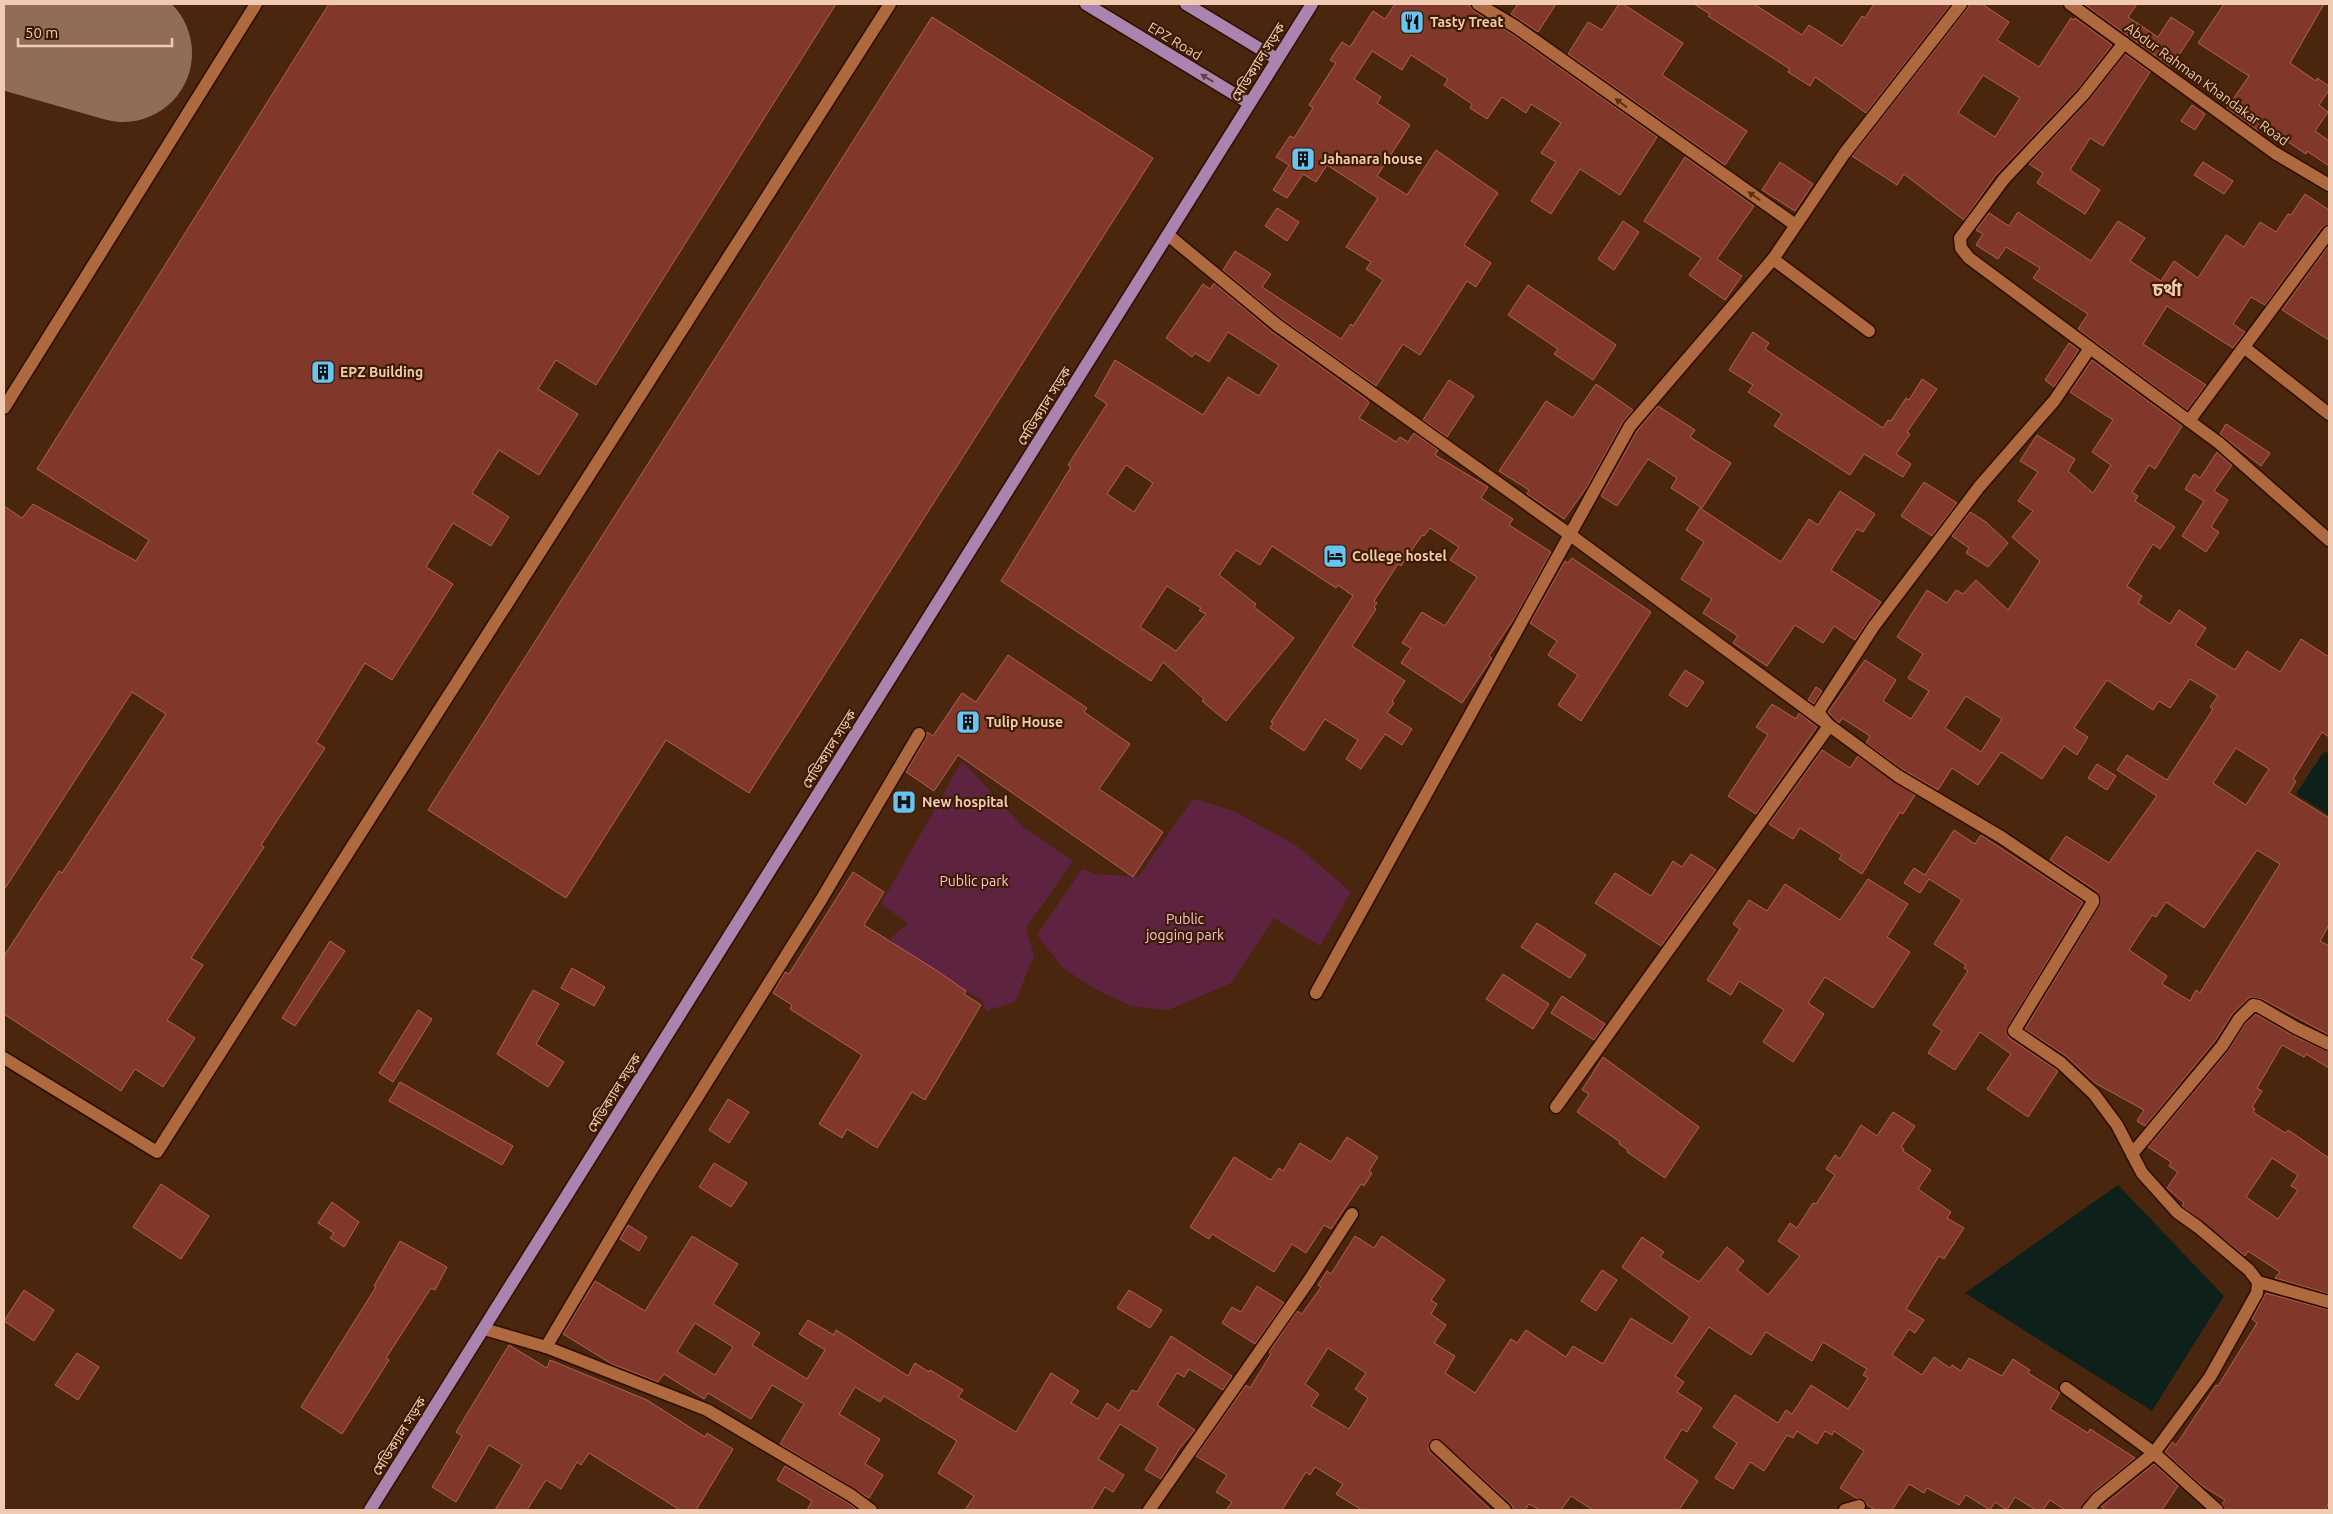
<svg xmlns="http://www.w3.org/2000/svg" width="2333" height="1514" font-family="Ubuntu,'Noto Sans Bengali',sans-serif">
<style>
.green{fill:#5f2342}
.water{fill:#0d201a}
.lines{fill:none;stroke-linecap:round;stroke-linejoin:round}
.runway{stroke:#926d56;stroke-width:138}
.building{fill:#81372a;stroke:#b16253;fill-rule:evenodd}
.minor-casing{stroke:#2e0d00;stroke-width:15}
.major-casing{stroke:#2e0d00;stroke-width:15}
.minor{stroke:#ae693e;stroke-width:12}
.major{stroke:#aa83ae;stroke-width:12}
.oneway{fill:#644040}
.oneway2{fill:#5a2f12}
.labels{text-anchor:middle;stroke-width:4.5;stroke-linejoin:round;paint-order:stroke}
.poi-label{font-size:14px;font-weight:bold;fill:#f1cab4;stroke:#3e1c04;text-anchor:start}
.street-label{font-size:14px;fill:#f1cab4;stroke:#3e1c04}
.park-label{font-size:14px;fill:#f7c3d9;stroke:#3e1c04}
.district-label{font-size:19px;font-weight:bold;fill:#f1cab4;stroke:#3e1c04}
</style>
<rect width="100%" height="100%" fill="#4a260f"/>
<g class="green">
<path d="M962,761L1023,827L1073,861L1026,928L1034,956L1015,1002L986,1011L982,1000L918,964L890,939L908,923L881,904Z"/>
<path d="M1193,799L1232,810L1297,846L1351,892L1320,946L1274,918L1231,983L1168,1010L1131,1006L1097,990L1063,968L1037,935L1082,869L1095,874L1138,877Z"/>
</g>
<g class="water">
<path d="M2327,752L2329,754V815L2297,795V792L2323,753Z"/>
<path d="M2118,1185L2224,1296L2152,1411L1965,1293Z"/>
</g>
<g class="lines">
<path class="runway" d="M4,19L123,53"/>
</g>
<g class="building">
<path d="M329,4H836L596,385L556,360L538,389L578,414L539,475L499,450L472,493L509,517L491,546L453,523L426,567L453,584L392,680L365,663L316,742L325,748L261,845L264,847L191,958L203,965L167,1020L195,1038L163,1087L135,1069L121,1091L4,1014V956L59,871L62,873L166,714L132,692L4,890V506L22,518L33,504L136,561L149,540L37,469Z"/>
<path d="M1395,4H1468L1474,11L1512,34L1657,137L1620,195L1580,169L1551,214L1531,201L1556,162L1541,153L1561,123L1531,104L1526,113L1502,97L1487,119L1470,108L1472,104L1444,85L1448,79L1411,55L1402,70L1372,51L1354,79L1381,97L1377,103L1410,125L1377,176L1407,195L1436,150L1498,193L1464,245L1491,263L1476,287L1467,281L1420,355L1403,344L1376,386L1282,319L1223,270L1235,251L1271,274L1262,287L1341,339L1351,324L1353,326L1383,280L1366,269L1371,262L1346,247L1378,198L1327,165L1316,182L1303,174L1287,198L1273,190L1289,165L1276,157L1290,136L1294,138L1313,108L1309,105L1336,63L1330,60L1342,42L1350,47L1373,11L1385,19Z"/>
<path d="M1518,4H1556L1538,32L1511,14Z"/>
<path d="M1619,4H1623L1683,43L1662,75L1747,131L1725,165L1568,54L1588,22L1602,30Z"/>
<path d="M1694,4H1754L1802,35L1809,25L1842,46L1862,16L1865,18L1874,4H1951L1866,113L1815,77L1810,86L1788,72L1790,69L1708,16L1710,14Z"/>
<path d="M1969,4H1982L2009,22L1997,40L2039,67L2071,18L2074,20L2075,18L2112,45L2077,90L1995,176L1964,220L1904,174L1897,185L1852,156L1967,9ZM1983,75L2020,98L1995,137L1958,113Z"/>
<path d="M2084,4H2137L2128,17L2158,37L2171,17L2194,32L2171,67Z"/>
<path d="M2224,4H2324L2290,63L2316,81L2317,78L2329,86V90L2319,105L2328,112L2315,131L2329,141V166L2307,151L2306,154L2263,125L2259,131L2227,108L2249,76L2198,43Z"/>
<path d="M932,17L1153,158L749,793L666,740L566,898L428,810Z"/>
<path d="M2125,54L2150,72L2103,146L2090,138L2070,170L2100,190L2085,214L2037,183L2043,173L2029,164L2089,100Z"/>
<path d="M2192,105L2205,114L2195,130L2181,121Z"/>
<path d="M1685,157L1754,206L1717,259L1742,276L1725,300L1689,275L1701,258L1644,221Z"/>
<path d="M1780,162L1813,184L1795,211L1762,190Z"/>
<path d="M2203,162L2233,181L2224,194L2194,175Z"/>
<path d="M2305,194L2329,210V224L2322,227L2265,305L2251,297L2233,324L2245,332L2233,348L2167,306L2143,344L2206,385L2187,410L2078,329L2088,314L2033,278L2040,268L2006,247L1998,259L1976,245L1983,234L1976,230L1989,213L2009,226L2018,212L2091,261L2118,221L2145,238L2130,261L2161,281L2174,261L2198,278L2226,235L2244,247L2260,222L2276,232L2288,214L2291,215Z"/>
<path d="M1277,208L1299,222L1287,241L1265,226Z"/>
<path d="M1623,221L1639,232L1614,270L1598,259Z"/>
<path d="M2329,245V340L2282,310Z"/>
<path d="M1214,283L1272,332L1367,400L1369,403L1359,418L1396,442L1400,437L1408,442L1414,433L1438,450L1435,455L1488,487L1481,498L1513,519L1509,525L1551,552L1516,616L1489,656L1492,658L1462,703L1401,663L1411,648L1402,643L1422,612L1445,626L1477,577L1450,560L1459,547L1430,528L1424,536L1422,535L1401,566L1398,564L1374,601L1377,603L1374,607L1376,609L1352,646L1405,681L1392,701L1394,703L1387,713L1412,729L1402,745L1385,734L1361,769L1346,759L1358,740L1325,719L1304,751L1270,728L1273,723L1271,722L1353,596L1338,585L1336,588L1272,546L1260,565L1236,550L1219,575L1256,604L1254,607L1294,638L1226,721L1202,701L1204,699L1163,662L1151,681L1001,581L1071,467L1068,465L1107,404L1095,396L1115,360L1203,415L1228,377L1259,396L1279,365L1228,332L1209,362L1195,353L1192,357L1166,338L1203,284L1210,289ZM1126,465L1153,483L1134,512L1107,494ZM1167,586L1201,608L1199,610L1206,614L1176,651L1140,627Z"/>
<path d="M1528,285L1616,345L1593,380L1554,354L1558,349L1508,315Z"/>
<path d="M1753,332L1769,343L1765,349L1883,428L1888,420L1891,421L1906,398L1909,400L1922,379L1937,389L1907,432L1910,434L1896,454L1911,464L1903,477L1864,454L1850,475L1774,426L1782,414L1748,392L1753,385L1729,370Z"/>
<path d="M2069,343L2079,350L2054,387L2045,380Z"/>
<path d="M2092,360L2182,426L2155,469L2149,465L2132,492L2138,496L2135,501L2175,527L2160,549L2153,544L2127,586L2142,596L2138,603L2170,624L2179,610L2206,628L2195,645L2235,670L2247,651L2280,672L2301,639L2329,657V737L2322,732L2293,779L2296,781L2289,793L2329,818V925L2320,941L2329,946V1035L2262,999L2250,997L2233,1013L2215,1041L2145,1126L2137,1121L2144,1110L2095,1083L2066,1056L2025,1029L2101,903L2098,892L2050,860L2066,836L2109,863L2157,796L2117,770L2127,755L2167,780L2213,709L2210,707L2218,696L2190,679L2170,708L2159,701L2153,710L2107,680L2074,728L2088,737L2077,755L2064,746L2042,779L2001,752L1978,785L1952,768L1938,790L1902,769L1866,743L1870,736L1842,718L1839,723L1828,712L1865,660L1896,680L1883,701L1911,719L1929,691L1908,678L1923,654L1897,637L1927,590L1947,603L1956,590L1963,594L1976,580L2008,610L2040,561L2012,537L2033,511L2018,501L2038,472L2020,461L2037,435L2075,459L2068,471L2093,493L2111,465L2092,452L2113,420L2070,392ZM1966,696L2002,719L1981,752L1945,728ZM2236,748L2269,769L2246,805L2213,783ZM2257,850L2280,864L2200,993L2196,990L2190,1001L2162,984L2167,976L2129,950L2152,915L2156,917L2166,902L2204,928Z"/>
<path d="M1449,380L1474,396L1447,437L1423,420Z"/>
<path d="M1596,384L1633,410L1623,422L1587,487L1564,519L1527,494L1529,490L1499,471L1546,401L1573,418Z"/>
<path d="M1658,406L1695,430L1690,437L1731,463L1702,508L1671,488L1677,478L1648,459L1617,506L1601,496L1637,431Z"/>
<path d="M2226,424L2270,453L2261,466L2220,434Z"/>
<path d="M2217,452L2232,465L2214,491L2228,500L2211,527L2219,532L2206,552L2182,536L2204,501L2185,489L2194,474L2200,478Z"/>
<path d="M1924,482L1957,503L1932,536L1901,516Z"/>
<path d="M1840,491L1875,514L1863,532L1857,529L1831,570L1881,602L1855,640L1834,626L1823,643L1795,625L1767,666L1733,643L1738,636L1703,613L1712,599L1681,579L1704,542L1686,530L1700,508L1781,562L1809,519L1818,525Z"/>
<path d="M1970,512L1986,522L2008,543L1988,567L1966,553L1969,548L1952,536Z"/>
<path d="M1572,558L1651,612L1581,721L1558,705L1578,675L1548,655L1557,641L1530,623L1565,561L1568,563Z"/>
<path d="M1008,655L1087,708L1084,712L1130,744L1099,789L1163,832L1133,877L958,755L934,791L906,772L926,738L927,732L933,736L962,693L976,702Z"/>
<path d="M1685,670L1704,682L1687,707L1669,695Z"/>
<path d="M1816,687L1822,691L1814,704L1808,700Z"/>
<path d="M1772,704L1796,719L1799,713L1817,727L1756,814L1728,796L1768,735L1756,727Z"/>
<path d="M1822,750L1850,768L1858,756L1915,795L1903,814L1900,812L1862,874L1839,859L1842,855L1800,828L1793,839L1769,824Z"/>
<path d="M2097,764L2116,776L2107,790L2088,778Z"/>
<path d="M1954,830L1975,844L1981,835L2083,902L2006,1030L2009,1038L2058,1071L2028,1117L1987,1089L2011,1054L1980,1032L1955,1070L1928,1053L1942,1031L1933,1025L1968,971L1964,968L1966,965L1934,944L1962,900L1929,879L1920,893L1904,883L1914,868L1925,875Z"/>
<path d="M1691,854L1716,870L1661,946L1595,903L1615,873L1651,896L1673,861L1682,867Z"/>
<path d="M853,872L884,892L864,925L939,972L966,991L964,994L981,1005L925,1100L912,1092L877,1148L847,1129L842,1138L819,1124L862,1055L790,1009L792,1005L773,993L785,972L789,974Z"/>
<path d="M1868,879L1908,904L1887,937L1910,952L1873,1008L1825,977L1808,1003L1824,1014L1793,1062L1763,1042L1784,1010L1739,981L1731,995L1707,980L1740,929L1733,924L1749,900L1767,911L1785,884L1840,920Z"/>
<path d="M1537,923L1586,955L1570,978L1521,947Z"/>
<path d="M330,941L345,951L295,1026L282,1018Z"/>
<path d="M572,968L605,987L594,1006L561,988Z"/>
<path d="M1503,974L1549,1004L1533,1029L1486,999Z"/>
<path d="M533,990L559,1004L536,1044L564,1062L548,1087L497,1054Z"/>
<path d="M1562,996L1605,1024L1594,1040L1551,1013Z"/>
<path d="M418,1010L432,1019L393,1082L379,1073Z"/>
<path d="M2256,1014L2292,1035L2329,1052V1068L2306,1054L2304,1057L2282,1045L2257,1088L2262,1091L2252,1107L2255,1109L2253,1112L2285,1133L2288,1130L2329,1158V1294L2275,1278L2280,1272L2248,1251L2245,1256L2182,1206L2184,1203L2167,1188L2178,1172L2169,1166L2171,1162L2148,1147L2228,1051L2245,1024ZM2272,1158L2298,1175L2291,1186L2298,1190L2278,1219L2246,1197Z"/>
<path d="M1603,1057L1699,1127L1665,1178L1627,1152L1628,1150L1619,1144L1620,1142L1577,1112L1589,1094L1582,1090Z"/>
<path d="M400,1082L513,1146L502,1165L389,1101Z"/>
<path d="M728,1099L749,1112L729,1143L709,1130Z"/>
<path d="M1893,1112L1915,1126L1901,1147L1904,1149L1903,1151L1931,1170L1918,1189L1951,1212L1947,1218L1964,1228L1944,1259L1939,1256L1906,1309L1924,1320L1915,1333L1909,1329L1892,1355L1922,1375L1934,1357L1950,1368L1952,1365L1961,1371L1969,1358L2002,1376L2013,1359L2030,1370L2028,1373L2060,1393L2050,1409L2088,1433L2090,1429L2135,1458L2092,1493L2080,1510H2065L2050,1500L2043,1510H2036L2015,1497L2007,1510L1995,1502L1990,1510L1966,1495L1959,1505L1927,1488L1924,1493L1909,1484L1892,1510H1875L1867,1505L1864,1500L1856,1498L1840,1488L1864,1451L1834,1431L1832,1435L1825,1431L1817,1444L1797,1431L1793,1438L1787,1435L1764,1471L1750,1462L1733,1489L1715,1478L1737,1443L1713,1427L1735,1395L1778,1423L1786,1410L1792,1414L1811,1385L1848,1409L1868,1378L1863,1375L1867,1369L1823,1342L1812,1361L1766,1332L1751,1355L1709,1327L1675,1376L1684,1382L1677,1392L1702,1408L1687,1432L1682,1429L1664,1458L1698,1481L1679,1510H1593L1571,1496L1561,1510H1540L1529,1504L1525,1510H1514L1511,1504L1437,1438L1430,1441L1428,1448L1430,1452L1491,1510H1362L1336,1494L1343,1484L1315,1467L1310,1475L1306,1472L1282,1510H1226L1232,1502L1216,1492L1227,1475L1196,1456L1246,1385L1250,1388L1271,1354L1269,1352L1297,1311L1302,1314L1321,1287L1318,1285L1327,1271L1331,1274L1355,1236L1374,1248L1382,1236L1445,1280L1431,1300L1437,1304L1431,1314L1446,1325L1434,1343L1455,1356L1445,1373L1475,1393L1511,1339L1517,1343L1526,1330L1566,1357L1573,1346L1603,1364L1631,1318L1672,1344L1690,1317L1622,1267L1642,1237L1664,1252L1660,1257L1699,1282L1727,1247L1744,1261L1737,1270L1768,1295L1800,1256L1778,1241L1790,1223L1797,1228L1813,1203L1816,1204L1835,1175L1826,1169L1835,1155L1840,1159L1861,1125L1877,1136ZM1328,1348L1366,1373L1355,1389L1368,1398L1349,1429L1311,1406L1319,1394L1305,1384Z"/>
<path d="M1347,1137L1378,1157L1369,1171L1372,1173L1364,1186L1361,1184L1331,1229L1324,1225L1306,1253L1292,1244L1274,1272L1212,1234L1209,1239L1190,1227L1234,1157L1271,1180L1279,1168L1283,1171L1300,1143L1331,1162Z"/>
<path d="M714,1163L747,1183L731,1207L699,1187Z"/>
<path d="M161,1184L209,1216L181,1259L133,1227Z"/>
<path d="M332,1202L359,1222L344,1247L330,1238L334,1233L318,1223Z"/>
<path d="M628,1225L647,1237L639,1251L620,1239Z"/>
<path d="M692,1236L738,1264L713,1304L760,1333L752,1345L807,1379L825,1350L799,1334L808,1320L834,1335L836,1330L908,1376L915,1363L929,1372L930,1370L963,1390L958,1397L1016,1432L1051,1373L1079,1391L1071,1403L1098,1419L1107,1403L1119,1411L1132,1390L1137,1392L1171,1336L1232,1376L1223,1390L1189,1369L1184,1377L1177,1373L1157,1405L1195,1430L1180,1448L1161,1479L1145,1470L1158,1448L1120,1424L1098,1459L1124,1475L1113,1492L1105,1487L1091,1510H965L974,1496L938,1473L957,1441L884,1396L880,1402L855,1387L839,1414L880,1439L865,1464L883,1475L869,1498L780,1444L804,1404L772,1385L751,1419L708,1393L704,1399L664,1374L658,1382L612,1364L563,1334L595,1281L645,1311ZM695,1323L733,1347L715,1375L677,1352Z"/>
<path d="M400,1241L447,1267L435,1290L431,1288L386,1358L389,1360L342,1434L301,1407L376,1287L374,1286Z"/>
<path d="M1602,1270L1617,1280L1596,1311L1581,1301Z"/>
<path d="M1257,1286L1284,1303L1255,1344L1222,1323L1232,1307L1241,1312Z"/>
<path d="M24,1290L54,1310L34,1341L4,1321Z"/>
<path d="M1129,1290L1162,1310L1150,1328L1117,1308Z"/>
<path d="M2266,1293L2329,1310V1503L2325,1510H2225L2222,1504L2225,1500L2201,1485L2165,1452L2172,1442L2176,1445L2216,1385L2218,1386L2257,1323L2252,1319Z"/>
<path d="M509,1345L547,1368L550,1360L647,1400L705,1437L707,1433L733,1449L696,1510H680L589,1453L581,1465L577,1462L561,1489L546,1480L527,1510H495L522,1465L489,1445L456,1502L432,1487L462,1436L456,1432Z"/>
<path d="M77,1353L99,1367L78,1400L55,1385Z"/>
<path d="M2154,1464L2178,1486L2162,1510H2106L2101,1507Z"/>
<path d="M785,1466L848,1503L858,1510H807L812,1501L777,1480Z"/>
</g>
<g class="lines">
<g class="minor-casing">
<g id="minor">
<path d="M1478,4L1516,27L1794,224"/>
<path d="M2070,4L2275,153L2329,185"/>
<path d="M1168,235L1277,325L1569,534L1898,776L2001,837L2093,899V902L2014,1031L2061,1063L2094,1094L2117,1125L2142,1173L2177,1212L2198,1227L2249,1270L2258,1282L2257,1293L2210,1377L2154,1453L2097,1499L2088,1510"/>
<path d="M1773,259L1869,331"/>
<path d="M2090,348L2219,443L2329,540"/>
<path d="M2245,348L2329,414"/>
<path d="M4,408L256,4"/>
<path d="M2189,421L2329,232"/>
<path d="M1316,993L1630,426L1773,259L1844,154L1961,4"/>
<path d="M4,1058L157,1152L890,4"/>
<path d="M1556,1107L1829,726L1818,712L1874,626L1979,487L2054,401L2090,348L1969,258L1961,248L1960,238L2004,179L2083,95L2124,43"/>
<path d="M2132,1154L2222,1046L2239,1019L2253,1005L2258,1006L2296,1028L2329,1044"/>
<path d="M2258,1282L2329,1302"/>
<path d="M484,1329L546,1347L707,1410L852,1496L871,1510"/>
<path d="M546,1347L644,1182L821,900L919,734"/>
<path d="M2066,1388L2154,1453L2217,1510"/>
<path d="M1436,1446L1505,1510"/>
<path d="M1149,1510L1308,1282L1352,1214"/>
<path d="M1845,1510L1859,1506"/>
</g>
</g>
<g class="major-casing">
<g id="major">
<path d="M1086,4L1249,103"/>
<path d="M1186,4L1277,59"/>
<path d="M370,1510L1312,4"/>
</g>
</g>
<use href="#minor" class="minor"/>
<use href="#major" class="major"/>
</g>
<defs><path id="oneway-solid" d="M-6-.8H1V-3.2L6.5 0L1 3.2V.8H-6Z" transform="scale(1.25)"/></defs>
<use class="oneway" href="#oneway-solid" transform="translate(1207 78) rotate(-149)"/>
<g class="oneway2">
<use href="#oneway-solid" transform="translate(1621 103) rotate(-144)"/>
<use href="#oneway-solid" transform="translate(1754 196) rotate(-145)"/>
</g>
<defs>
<g id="restaurant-square" transform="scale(1.25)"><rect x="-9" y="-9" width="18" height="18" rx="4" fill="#68c4f0" stroke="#3e1c04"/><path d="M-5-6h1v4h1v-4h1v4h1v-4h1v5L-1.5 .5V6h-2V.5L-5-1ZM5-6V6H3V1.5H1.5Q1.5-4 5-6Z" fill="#111"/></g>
<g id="building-square" transform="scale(1.25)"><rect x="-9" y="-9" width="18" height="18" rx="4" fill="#68c4f0" stroke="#3e1c04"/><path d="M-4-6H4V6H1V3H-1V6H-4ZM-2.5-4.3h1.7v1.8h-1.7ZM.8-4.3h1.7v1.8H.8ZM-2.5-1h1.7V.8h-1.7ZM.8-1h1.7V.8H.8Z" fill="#111"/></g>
<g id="hotel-square" transform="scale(1.25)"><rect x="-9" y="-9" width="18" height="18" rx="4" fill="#68c4f0" stroke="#3e1c04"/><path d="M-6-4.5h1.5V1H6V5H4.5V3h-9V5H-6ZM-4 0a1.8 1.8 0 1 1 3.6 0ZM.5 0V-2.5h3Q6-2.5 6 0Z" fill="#111"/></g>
<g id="hospital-square" transform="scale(1.25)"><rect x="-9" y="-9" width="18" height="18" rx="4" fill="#68c4f0" stroke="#3e1c04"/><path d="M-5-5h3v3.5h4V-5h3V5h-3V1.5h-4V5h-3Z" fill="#111"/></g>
</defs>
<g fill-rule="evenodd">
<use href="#restaurant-square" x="1412" y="22"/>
<use href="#building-square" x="1303" y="159"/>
<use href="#building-square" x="323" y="372"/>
<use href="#hotel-square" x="1335" y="556"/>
<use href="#building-square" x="968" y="722"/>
<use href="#hospital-square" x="904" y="802"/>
</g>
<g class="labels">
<g class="poi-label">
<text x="1430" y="27">Tasty Treat</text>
<text x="1320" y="164">Jahanara house</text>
<text x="340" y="377">EPZ Building</text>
<text x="1352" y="561">College hostel</text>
<text x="986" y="727">Tulip House</text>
<text x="922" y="807">New hospital</text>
</g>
<g class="street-label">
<text transform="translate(1175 41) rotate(31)" y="5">EPZ Road</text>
<text transform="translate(1258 62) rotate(-58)" y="5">মেডিক্যাল সড়ক</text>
<text transform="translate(2207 84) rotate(36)" y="5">Abdur Rahman Khandakar Road</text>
<text transform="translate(1044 406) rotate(-58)" y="5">মেডিক্যাল সড়ক</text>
<text transform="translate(829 749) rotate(-58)" y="5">মেডিক্যাল সড়ক</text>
<text transform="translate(614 1093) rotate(-58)" y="5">মেডিক্যাল সড়ক</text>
<text transform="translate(399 1436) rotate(-58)" y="5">মেডিক্যাল সড়ক</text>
</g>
<g class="park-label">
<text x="974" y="886">Public park</text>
<text x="1185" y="924">Public<tspan x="1185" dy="16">jogging park</tspan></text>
</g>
<g class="district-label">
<text x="2167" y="296">চর্থা</text>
</g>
</g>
<rect width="2333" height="1514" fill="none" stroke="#f1cab4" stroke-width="10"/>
<path d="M18 38v8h154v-8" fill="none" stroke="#f1cab4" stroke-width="2.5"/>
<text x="25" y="38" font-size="15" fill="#f1cab4" stroke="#3e1c04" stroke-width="4" paint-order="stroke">50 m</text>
</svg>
